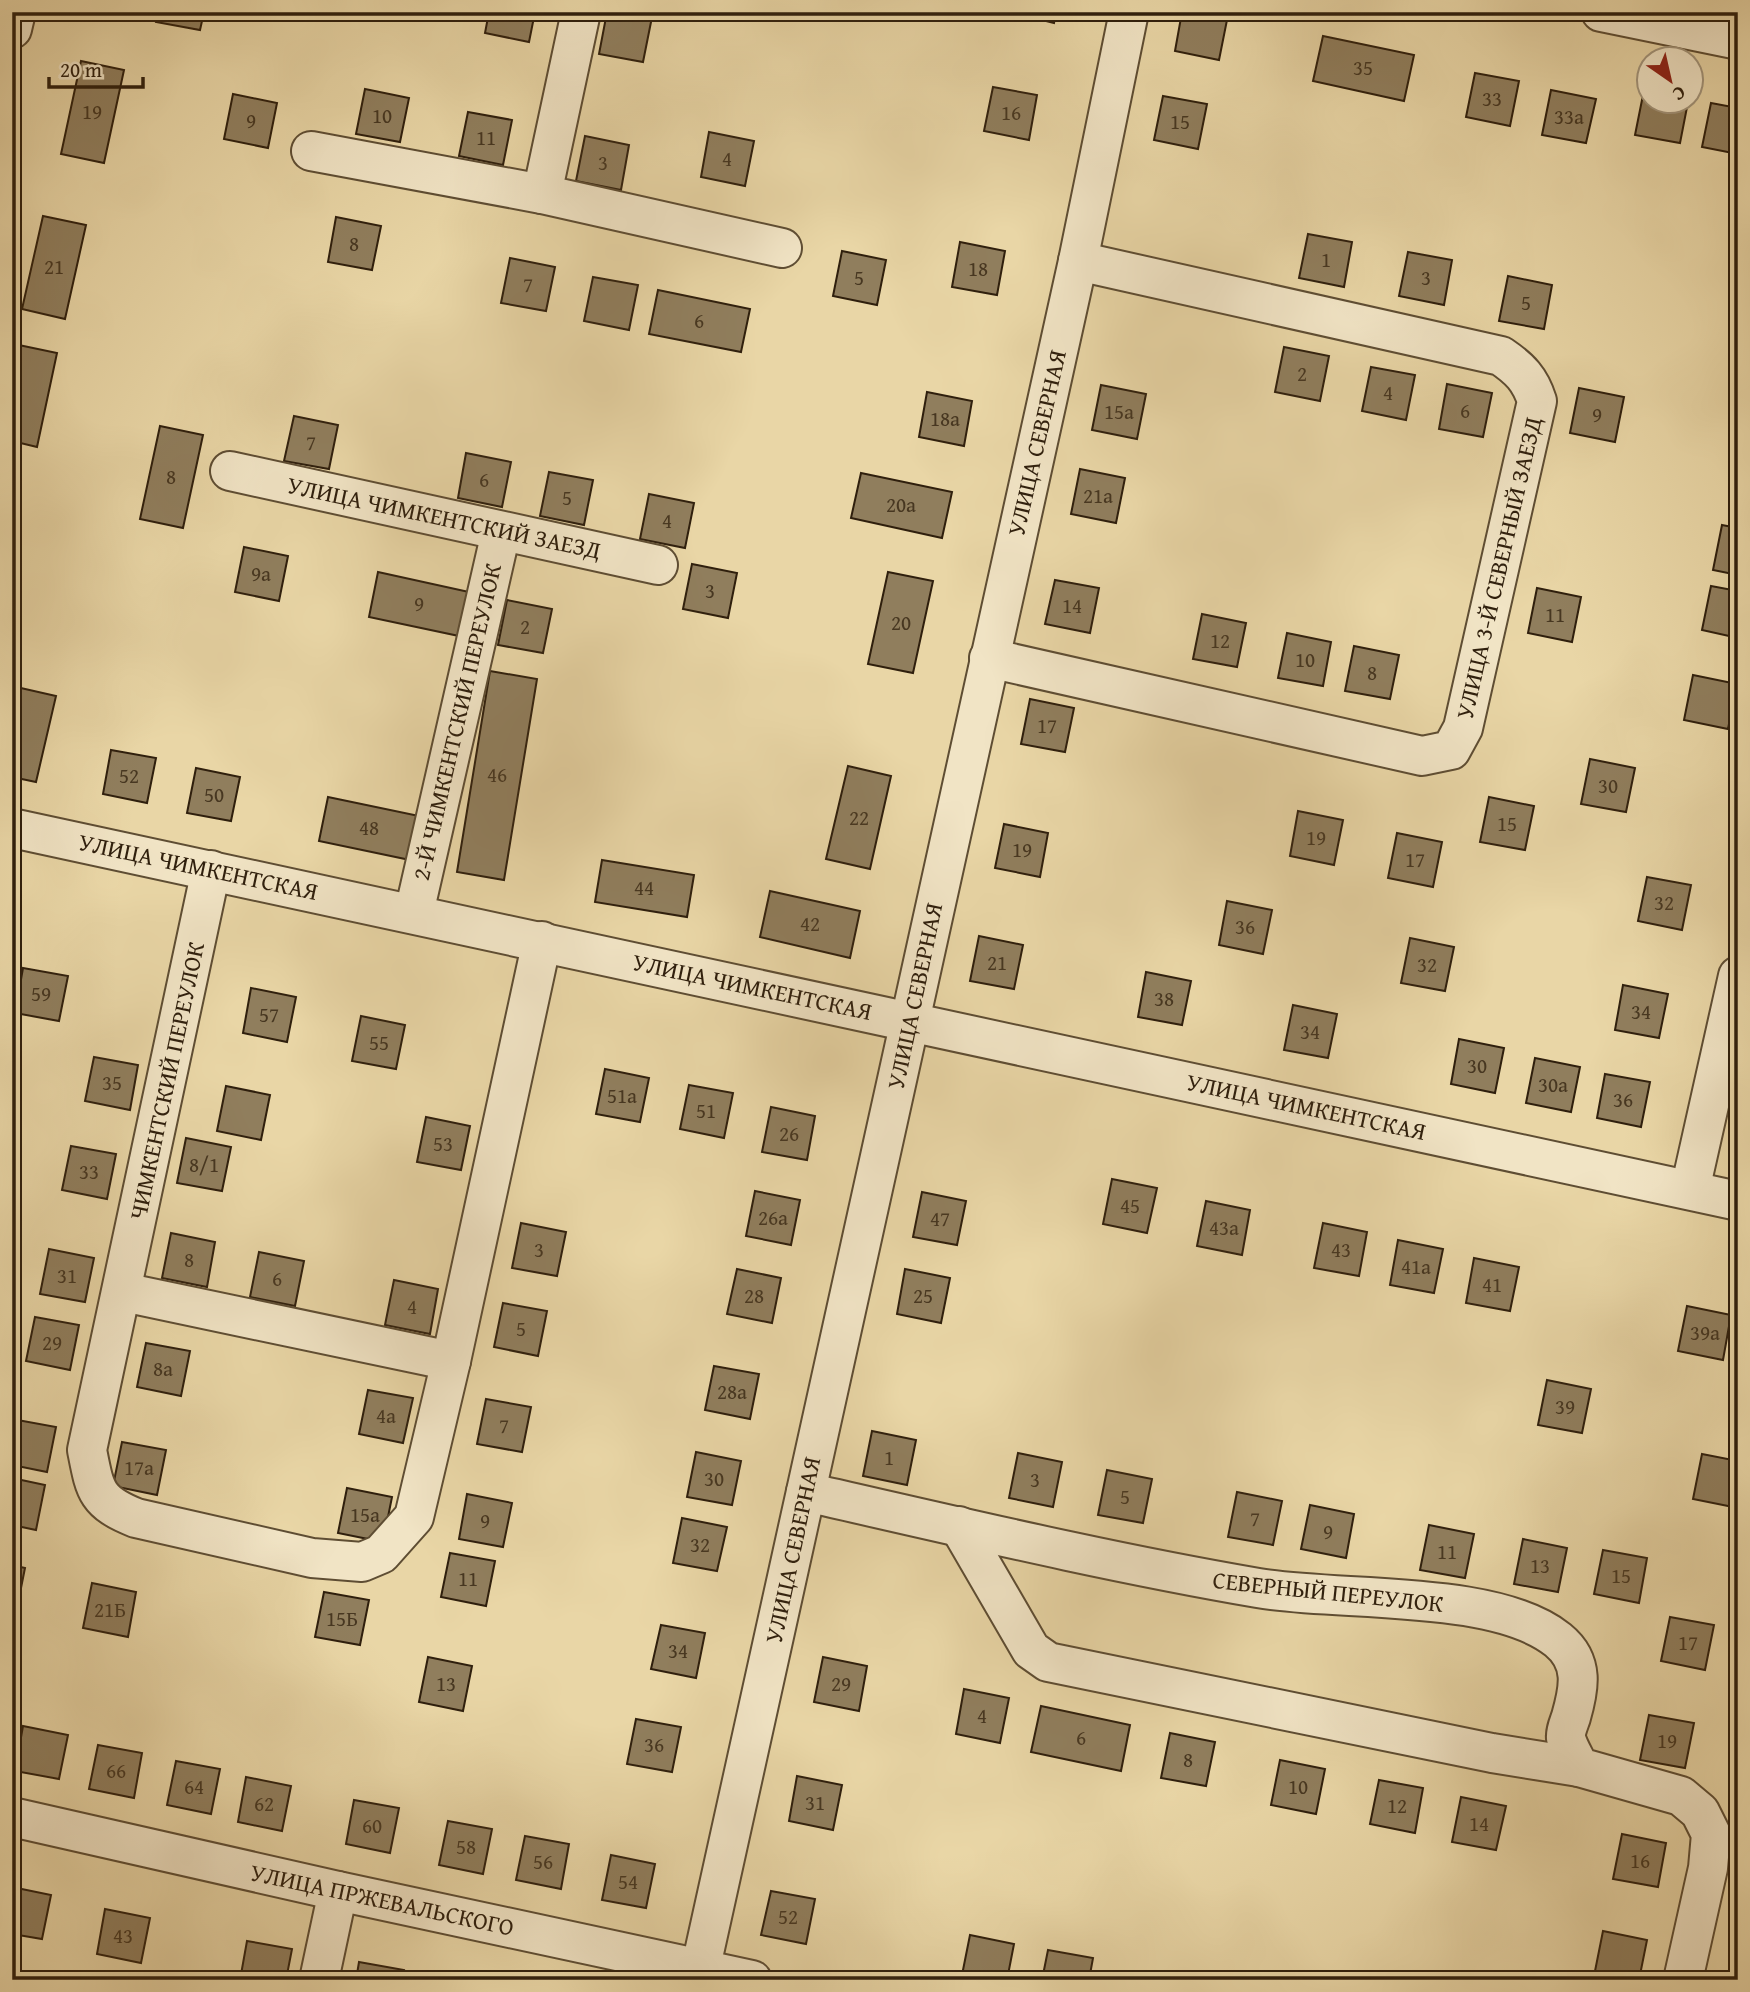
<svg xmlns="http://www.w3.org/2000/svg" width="1750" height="1992" font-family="'Gentium Book Plus',serif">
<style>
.building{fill:#907e5d;stroke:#2f1f0d;stroke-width:2}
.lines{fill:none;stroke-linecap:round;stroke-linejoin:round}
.minor-casing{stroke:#5e4d33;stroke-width:42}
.minor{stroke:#f1e4c5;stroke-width:38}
.labels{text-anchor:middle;stroke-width:5;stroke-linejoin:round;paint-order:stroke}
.number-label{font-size:21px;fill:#473721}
.street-label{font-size:24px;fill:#2f1f0d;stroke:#f1e4c5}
</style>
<rect width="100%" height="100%" fill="#e9d6a6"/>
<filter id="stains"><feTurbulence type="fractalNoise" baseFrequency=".00286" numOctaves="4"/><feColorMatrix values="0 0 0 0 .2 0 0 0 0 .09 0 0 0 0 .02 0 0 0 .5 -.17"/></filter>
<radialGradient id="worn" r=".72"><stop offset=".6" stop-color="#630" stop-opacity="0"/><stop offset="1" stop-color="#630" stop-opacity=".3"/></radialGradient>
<g class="building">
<path d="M158,12H204L200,30L156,22Z"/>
<path d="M489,12H535L529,42L485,33Z"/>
<path d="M607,12L652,17L643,62L599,54Z"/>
<path d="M1010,12H1056L1054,23Z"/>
<path d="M1182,12L1228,15L1219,60L1175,51Z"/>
<path d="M1323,36L1414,55L1404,101L1313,81Z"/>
<path d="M81,61L124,70L104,163L61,154Z"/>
<path d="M1475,73L1519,81L1510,126L1466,117Z"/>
<path d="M993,87L1037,95L1029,140L984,131Z"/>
<path d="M365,89L409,98L400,142L356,134Z"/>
<path d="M1551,90L1596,99L1586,143L1542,135Z"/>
<path d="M1644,90L1648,91V102H1688L1680,143L1635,135Z"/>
<path d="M233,94L277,103L268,148L224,139Z"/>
<path d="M1163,96L1207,104L1198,149L1154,140Z"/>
<path d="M1711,103L1738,108V154L1702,147Z"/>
<path d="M468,112L512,120L503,165L459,156Z"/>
<path d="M709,132L754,141L745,186L701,177Z"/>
<path d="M585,136L629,145L621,190L576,181Z"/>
<path d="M43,216L86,225L65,319L22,309Z"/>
<path d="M336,217L381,226L372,270L328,262Z"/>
<path d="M1308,234L1352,242L1344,287L1299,278Z"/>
<path d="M960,242L1005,251L997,295L952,287Z"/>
<path d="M842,251L886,260L877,305L833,296Z"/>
<path d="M1408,252L1452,260L1444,305L1399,296Z"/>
<path d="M510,258L555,267L546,311L501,303Z"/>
<path d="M1508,276L1552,285L1544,329L1499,321Z"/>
<path d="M593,277L638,285L629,330L584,321Z"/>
<path d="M658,290L750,309L741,352L649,334Z"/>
<path d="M14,344L57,353L37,447L12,441Z"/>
<path d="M1284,347L1329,356L1320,401L1275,392Z"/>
<path d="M1371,367L1415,375L1406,420L1362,411Z"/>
<path d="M1447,384L1492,393L1483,437L1439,429Z"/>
<path d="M1101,385L1146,394L1137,439L1092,430Z"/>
<path d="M1579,388L1624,397L1615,442L1570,433Z"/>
<path d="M927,392L972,401L964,446L919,437Z"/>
<path d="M294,416L338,425L329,469L284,461Z"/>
<path d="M160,426L203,435L183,528L140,519Z"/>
<path d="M466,453L511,462L502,507L458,498Z"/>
<path d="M1080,469L1125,478L1116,523L1071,514Z"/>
<path d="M549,472L593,480L584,525L540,516Z"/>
<path d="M861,473L952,492L942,538L851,518Z"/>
<path d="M649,494L694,503L685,548L640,539Z"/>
<path d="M1722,525L1738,528V575L1713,570Z"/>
<path d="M244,547L288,556L279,601L235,592Z"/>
<path d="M692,564L737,573L728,618L683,609Z"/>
<path d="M378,572L469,592L459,636L369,617Z"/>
<path d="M888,572L933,581L913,673L868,664Z"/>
<path d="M1055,580L1099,588L1090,633L1045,624Z"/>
<path d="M1711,586L1738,591V638L1702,630Z"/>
<path d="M1537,588L1581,597L1572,642L1528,633Z"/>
<path d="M507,600L552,609L543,653L498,645Z"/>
<path d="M1202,614L1246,623L1237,667L1193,659Z"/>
<path d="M1287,633L1331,642L1323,686L1278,678Z"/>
<path d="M1354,646L1399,655L1390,699L1345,691Z"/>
<path d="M490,671L537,679L504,880L457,872Z"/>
<path d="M1693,675L1737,684L1728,729L1684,720Z"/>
<path d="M12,686L56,696L36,782L12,777Z"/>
<path d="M1030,699L1074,708L1065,752L1021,744Z"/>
<path d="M111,750L156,758L147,803L103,794Z"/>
<path d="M1590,759L1635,768L1626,812L1581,804Z"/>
<path d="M848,766L891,776L870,869L826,859Z"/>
<path d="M196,768L240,777L231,821L187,813Z"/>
<path d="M328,797L419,816L410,860L319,841Z"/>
<path d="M1489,797L1534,806L1525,850L1480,842Z"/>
<path d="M1298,811L1343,820L1334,865L1290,856Z"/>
<path d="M1004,824L1048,833L1040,877L995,868Z"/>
<path d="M1397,833L1442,842L1433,887L1388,878Z"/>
<path d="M602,860L694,875L687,917L595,902Z"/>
<path d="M1647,877L1691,885L1682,930L1638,921Z"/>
<path d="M770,891L860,911L850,958L760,937Z"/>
<path d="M1227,901L1272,910L1263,954L1219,945Z"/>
<path d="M979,936L1023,945L1014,989L970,981Z"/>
<path d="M1410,938L1454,947L1445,991L1401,983Z"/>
<path d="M23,968L68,976L59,1021L15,1013Z"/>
<path d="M1146,972L1191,981L1182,1025L1138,1017Z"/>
<path d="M1623,985L1668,994L1659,1038L1615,1030Z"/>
<path d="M251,988L296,997L287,1042L243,1033Z"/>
<path d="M1293,1005L1337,1014L1328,1058L1284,1050Z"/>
<path d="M361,1016L405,1025L396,1069L352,1061Z"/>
<path d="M1459,1039L1504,1048L1495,1093L1451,1084Z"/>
<path d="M94,1057L138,1065L130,1110L85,1101Z"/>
<path d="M1535,1058L1580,1067L1571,1112L1526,1103Z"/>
<path d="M605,1069L649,1078L640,1122L596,1114Z"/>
<path d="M1605,1074L1650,1082L1641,1127L1597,1118Z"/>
<path d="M689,1085L733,1093L724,1138L680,1129Z"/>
<path d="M226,1086L270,1095L261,1140L217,1131Z"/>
<path d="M771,1107L815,1116L807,1160L762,1152Z"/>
<path d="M426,1117L470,1126L461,1170L417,1162Z"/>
<path d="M186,1138L231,1147L222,1191L177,1183Z"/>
<path d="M71,1146L116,1154L107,1199L62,1190Z"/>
<path d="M1112,1179L1157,1188L1147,1233L1103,1224Z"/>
<path d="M755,1191L800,1200L791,1245L746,1236Z"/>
<path d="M922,1192L966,1201L957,1245L913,1237Z"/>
<path d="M1206,1201L1250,1210L1242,1255L1197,1246Z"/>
<path d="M521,1223L566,1232L557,1276L512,1268Z"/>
<path d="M1323,1223L1367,1232L1359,1276L1314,1268Z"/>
<path d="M171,1233L215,1242L207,1287L162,1278Z"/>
<path d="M1398,1240L1443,1249L1434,1293L1390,1285Z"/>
<path d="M49,1249L94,1258L85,1302L40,1294Z"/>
<path d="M259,1252L304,1261L295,1306L250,1297Z"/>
<path d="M1474,1258L1519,1267L1510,1311L1466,1303Z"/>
<path d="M737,1269L781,1278L772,1323L727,1314Z"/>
<path d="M905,1269L950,1278L941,1323L897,1314Z"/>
<path d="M394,1280L438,1289L430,1334L385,1325Z"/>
<path d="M503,1303L547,1311L538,1356L494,1347Z"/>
<path d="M1687,1306L1731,1315L1723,1360L1678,1351Z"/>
<path d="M35,1317L79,1325L70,1370L26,1361Z"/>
<path d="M146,1343L190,1351L181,1396L137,1387Z"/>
<path d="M714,1366L759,1374L750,1419L705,1410Z"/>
<path d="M1547,1380L1591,1389L1582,1433L1538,1425Z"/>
<path d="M368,1390L413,1398L403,1443L359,1434Z"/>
<path d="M486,1399L531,1407L522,1452L477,1444Z"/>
<path d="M12,1419L56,1427L47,1472L12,1465Z"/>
<path d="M872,1431L916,1440L907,1485L863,1476Z"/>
<path d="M122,1442L166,1450L157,1495L113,1486Z"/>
<path d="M696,1452L741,1461L732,1505L687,1497Z"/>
<path d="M1018,1453L1062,1462L1053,1507L1009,1498Z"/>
<path d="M1702,1454L1738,1461V1508L1693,1499Z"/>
<path d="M1107,1470L1152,1479L1143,1523L1098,1515Z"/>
<path d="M12,1478L45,1485L36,1530L12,1525Z"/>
<path d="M347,1488L392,1497L383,1542L338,1533Z"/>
<path d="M1237,1492L1282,1501L1273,1545L1228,1537Z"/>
<path d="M467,1494L512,1503L503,1547L459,1539Z"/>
<path d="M1310,1505L1354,1514L1346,1558L1301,1549Z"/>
<path d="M682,1518L727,1527L717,1571L673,1563Z"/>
<path d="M1429,1525L1474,1534L1465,1578L1420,1570Z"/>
<path d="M1523,1539L1567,1548L1558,1592L1514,1584Z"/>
<path d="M1603,1550L1647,1558L1639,1603L1594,1594Z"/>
<path d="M450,1553L495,1561L486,1606L441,1597Z"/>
<path d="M12,1565L25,1568L16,1613L12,1612Z"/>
<path d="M92,1583L136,1592L128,1637L83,1628Z"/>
<path d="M324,1592L369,1600L360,1645L315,1637Z"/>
<path d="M1670,1617L1714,1625L1705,1670L1661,1661Z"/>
<path d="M661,1625L705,1633L696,1678L651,1669Z"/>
<path d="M428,1657L472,1666L463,1711L419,1702Z"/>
<path d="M823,1657L867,1666L859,1711L814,1702Z"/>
<path d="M964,1689L1009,1698L1000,1743L956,1734Z"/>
<path d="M1041,1706L1130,1725L1121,1771L1031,1752Z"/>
<path d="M1649,1715L1694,1723L1685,1768L1640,1760Z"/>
<path d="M636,1719L681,1727L672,1772L627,1764Z"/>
<path d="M23,1726L68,1735L59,1779L15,1771Z"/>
<path d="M1170,1733L1215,1742L1206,1786L1161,1778Z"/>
<path d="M98,1745L142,1753L134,1798L89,1789Z"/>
<path d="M1280,1760L1325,1769L1316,1814L1271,1805Z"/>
<path d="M176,1761L220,1769L211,1814L167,1805Z"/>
<path d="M797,1776L842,1785L833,1830L789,1821Z"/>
<path d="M246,1777L291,1786L282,1831L238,1822Z"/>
<path d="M1379,1780L1423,1788L1415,1833L1370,1824Z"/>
<path d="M1461,1797L1506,1806L1496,1850L1452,1842Z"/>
<path d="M354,1800L399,1808L390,1853L346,1844Z"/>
<path d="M448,1821L492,1829L483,1874L439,1865Z"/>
<path d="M1622,1834L1666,1843L1658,1887L1613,1879Z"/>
<path d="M525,1836L569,1844L561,1889L516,1880Z"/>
<path d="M611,1855L655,1864L646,1908L602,1900Z"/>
<path d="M12,1887L51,1895L42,1939L12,1934Z"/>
<path d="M771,1891L815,1899L806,1944L761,1935Z"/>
<path d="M105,1909L150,1918L141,1963L97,1954Z"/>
<path d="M1603,1931L1647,1940L1639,1980L1594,1976Z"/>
<path d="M970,1935L1014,1944L1007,1980H961Z"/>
<path d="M247,1941L292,1949L286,1980H240Z"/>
<path d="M1048,1950L1093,1958L1089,1980H1042Z"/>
<path d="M359,1962L404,1970L402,1980H356Z"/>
<path d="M1138,1972L1179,1980H1137Z"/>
</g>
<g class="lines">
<g class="minor-casing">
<g id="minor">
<path d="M581,12L542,194L782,248"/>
<path d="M1601,12L1738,40"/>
<path d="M12,29L16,12"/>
<path d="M311,151L542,194"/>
<path d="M230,471L658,565"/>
<path d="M989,658L1422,756L1451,750L1463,728L1537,401C1530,379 1520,369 1501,356L1078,261"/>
<path d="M12,828L1738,1201"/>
<path d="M211,870L87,1450C95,1491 96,1502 136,1518L312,1558L362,1562L381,1554L414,1517L451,1361L542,941"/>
<path d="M414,913L501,532"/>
<path d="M1690,1190L1738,976"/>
<path d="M123,1292L451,1361"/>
<path d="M806,1492C956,1526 1106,1562 1258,1588C1338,1602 1495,1589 1558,1640C1585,1662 1579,1689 1571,1717C1569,1723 1565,1732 1566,1738C1568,1747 1575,1758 1579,1767L1681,1796L1700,1812L1711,1834L1708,1868L1683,1980"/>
<path d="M959,1526L1031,1650L1048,1662L1492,1753L1579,1767"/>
<path d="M12,1817L338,1891L752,1980"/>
<path d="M319,1980L338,1891"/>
<path d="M698,1980L1078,261L1129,12"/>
</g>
</g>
<use href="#minor" class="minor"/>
</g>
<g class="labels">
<g class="number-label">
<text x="1363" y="75">35</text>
<text x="1492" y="106">33</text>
<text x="92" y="119">19</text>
<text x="1011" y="120">16</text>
<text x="382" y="123">10</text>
<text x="1569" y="124">33а</text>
<text x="251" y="128">9</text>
<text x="1180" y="129">15</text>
<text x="486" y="145">11</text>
<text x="727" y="166">4</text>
<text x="603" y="170">3</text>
<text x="354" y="251">8</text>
<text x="1326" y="267">1</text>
<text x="54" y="274">21</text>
<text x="978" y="276">18</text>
<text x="859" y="285">5</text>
<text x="1426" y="285">3</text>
<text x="528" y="292">7</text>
<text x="1526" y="310">5</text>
<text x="699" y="328">6</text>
<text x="1302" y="381">2</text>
<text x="1388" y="400">4</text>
<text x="1465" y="418">6</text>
<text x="1119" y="419">15а</text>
<text x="1597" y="422">9</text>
<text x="945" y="426">18а</text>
<text x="311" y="450">7</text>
<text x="171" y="484">8</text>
<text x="484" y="487">6</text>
<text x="1098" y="503">21а</text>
<text x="567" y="505">5</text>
<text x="901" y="512">20а</text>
<text x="667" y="528">4</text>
<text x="261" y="581">9а</text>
<text x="710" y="598">3</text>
<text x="419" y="611">9</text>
<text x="1072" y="613">14</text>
<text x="1555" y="622">11</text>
<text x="901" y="630">20</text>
<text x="525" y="634">2</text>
<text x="1220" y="648">12</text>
<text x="1305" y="667">10</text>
<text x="1372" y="680">8</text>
<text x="1047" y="733">17</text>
<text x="497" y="782">46</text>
<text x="129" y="783">52</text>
<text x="1608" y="793">30</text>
<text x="214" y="802">50</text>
<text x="859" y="825">22</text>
<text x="1507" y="831">15</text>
<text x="369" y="835">48</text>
<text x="1316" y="845">19</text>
<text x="1022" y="857">19</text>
<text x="1415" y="867">17</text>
<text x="644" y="895">44</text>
<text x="1664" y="910">32</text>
<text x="810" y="931">42</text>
<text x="1245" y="934">36</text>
<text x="997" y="970">21</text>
<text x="1427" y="972">32</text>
<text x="41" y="1001">59</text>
<text x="1164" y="1006">38</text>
<text x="1641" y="1019">34</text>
<text x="269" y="1022">57</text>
<text x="1310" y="1039">34</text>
<text x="379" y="1050">55</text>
<text x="1477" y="1073">30</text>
<text x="112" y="1090">35</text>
<text x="1553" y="1092">30а</text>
<text x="622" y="1103">51а</text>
<text x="1623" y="1107">36</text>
<text x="706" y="1118">51</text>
<text x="789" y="1141">26</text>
<text x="443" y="1151">53</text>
<text x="204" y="1172">8/1</text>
<text x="89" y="1179">33</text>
<text x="1130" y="1213">45</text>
<text x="773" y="1225">26а</text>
<text x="940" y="1226">47</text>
<text x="1224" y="1235">43а</text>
<text x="539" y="1257">3</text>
<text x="1341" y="1257">43</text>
<text x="189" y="1267">8</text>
<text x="1416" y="1274">41а</text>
<text x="67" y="1283">31</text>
<text x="277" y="1286">6</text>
<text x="1492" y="1292">41</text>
<text x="754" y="1303">28</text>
<text x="923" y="1303">25</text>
<text x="412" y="1314">4</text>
<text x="521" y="1336">5</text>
<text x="1705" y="1340">39а</text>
<text x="52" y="1350">29</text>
<text x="163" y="1376">8а</text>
<text x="732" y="1399">28а</text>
<text x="1565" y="1414">39</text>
<text x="386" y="1423">4а</text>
<text x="504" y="1433">7</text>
<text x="889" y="1465">1</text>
<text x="139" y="1475">17а</text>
<text x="714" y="1486">30</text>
<text x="1035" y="1487">3</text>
<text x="1125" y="1504">5</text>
<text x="365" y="1522">15а</text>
<text x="1255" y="1526">7</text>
<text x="485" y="1528">9</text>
<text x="1328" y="1539">9</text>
<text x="700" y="1552">32</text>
<text x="1447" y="1559">11</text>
<text x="1540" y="1573">13</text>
<text x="1621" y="1583">15</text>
<text x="468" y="1586">11</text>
<text x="110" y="1617">21Б</text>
<text x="342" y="1626">15Б</text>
<text x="1688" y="1650">17</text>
<text x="678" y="1658">34</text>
<text x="446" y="1691">13</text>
<text x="841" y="1691">29</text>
<text x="982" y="1723">4</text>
<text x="1081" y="1745">6</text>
<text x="1667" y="1748">19</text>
<text x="654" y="1752">36</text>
<text x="1188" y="1767">8</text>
<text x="116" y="1778">66</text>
<text x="194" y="1794">64</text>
<text x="1298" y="1794">10</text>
<text x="815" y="1810">31</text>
<text x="264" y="1811">62</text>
<text x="1397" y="1813">12</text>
<text x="1479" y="1831">14</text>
<text x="372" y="1833">60</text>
<text x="466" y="1854">58</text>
<text x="1640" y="1868">16</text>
<text x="543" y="1869">56</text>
<text x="628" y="1889">54</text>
<text x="788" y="1924">52</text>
<text x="123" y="1943">43</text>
</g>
<g class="street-label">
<text transform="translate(1037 443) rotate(-77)" y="8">УЛИЦА СЕВЕРНАЯ</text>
<text transform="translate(444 518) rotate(12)" y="8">УЛИЦА ЧИМКЕНТСКИЙ ЗАЕЗД</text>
<text transform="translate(1499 568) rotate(-77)" y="8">УЛИЦА 3-Й СЕВЕРНЫЙ ЗАЕЗД</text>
<text transform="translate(457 722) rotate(-77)" y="8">2-Й ЧИМКЕНТСКИЙ ПЕРЕУЛОК</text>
<text transform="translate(198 867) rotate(12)" y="8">УЛИЦА ЧИМКЕНТСКАЯ</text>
<text transform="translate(752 987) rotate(12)" y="8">УЛИЦА ЧИМКЕНТСКАЯ</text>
<text transform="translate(915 996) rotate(-78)" y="8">УЛИЦА СЕВЕРНАЯ</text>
<text transform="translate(167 1081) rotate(-78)" y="8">ЧИМКЕНТСКИЙ ПЕРЕУЛОК</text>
<text transform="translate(1306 1107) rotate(12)" y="8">УЛИЦА ЧИМКЕНТСКАЯ</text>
<text transform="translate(793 1550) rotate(-78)" y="8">УЛИЦА СЕВЕРНАЯ</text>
<text transform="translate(1328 1592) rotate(6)" y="8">СЕВЕРНЫЙ ПЕРЕУЛОК</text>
<text transform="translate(382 1900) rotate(12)" y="8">УЛИЦА ПРЖЕВАЛЬСКОГО</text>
</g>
</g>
<rect width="1750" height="1992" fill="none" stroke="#e9d6a6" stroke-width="42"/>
<rect x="14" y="14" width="1722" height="1964" fill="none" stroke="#2f1f0d" stroke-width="3.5"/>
<rect x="21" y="21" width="1708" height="1950" fill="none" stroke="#2f1f0d" stroke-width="2"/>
<g transform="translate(1670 80) rotate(146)"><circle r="33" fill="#f1e4c5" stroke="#a3957b" stroke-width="2"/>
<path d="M0-5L12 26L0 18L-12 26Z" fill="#8f2418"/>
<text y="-10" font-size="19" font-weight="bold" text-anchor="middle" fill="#2f1f0d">С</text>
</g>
<path d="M49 77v10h94v-10" fill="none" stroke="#2f1f0d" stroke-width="3.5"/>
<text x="60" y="77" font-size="21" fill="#2f1f0d" stroke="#f1e4c5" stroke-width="5" paint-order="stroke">20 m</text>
<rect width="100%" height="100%" filter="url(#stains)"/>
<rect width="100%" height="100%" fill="url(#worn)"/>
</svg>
